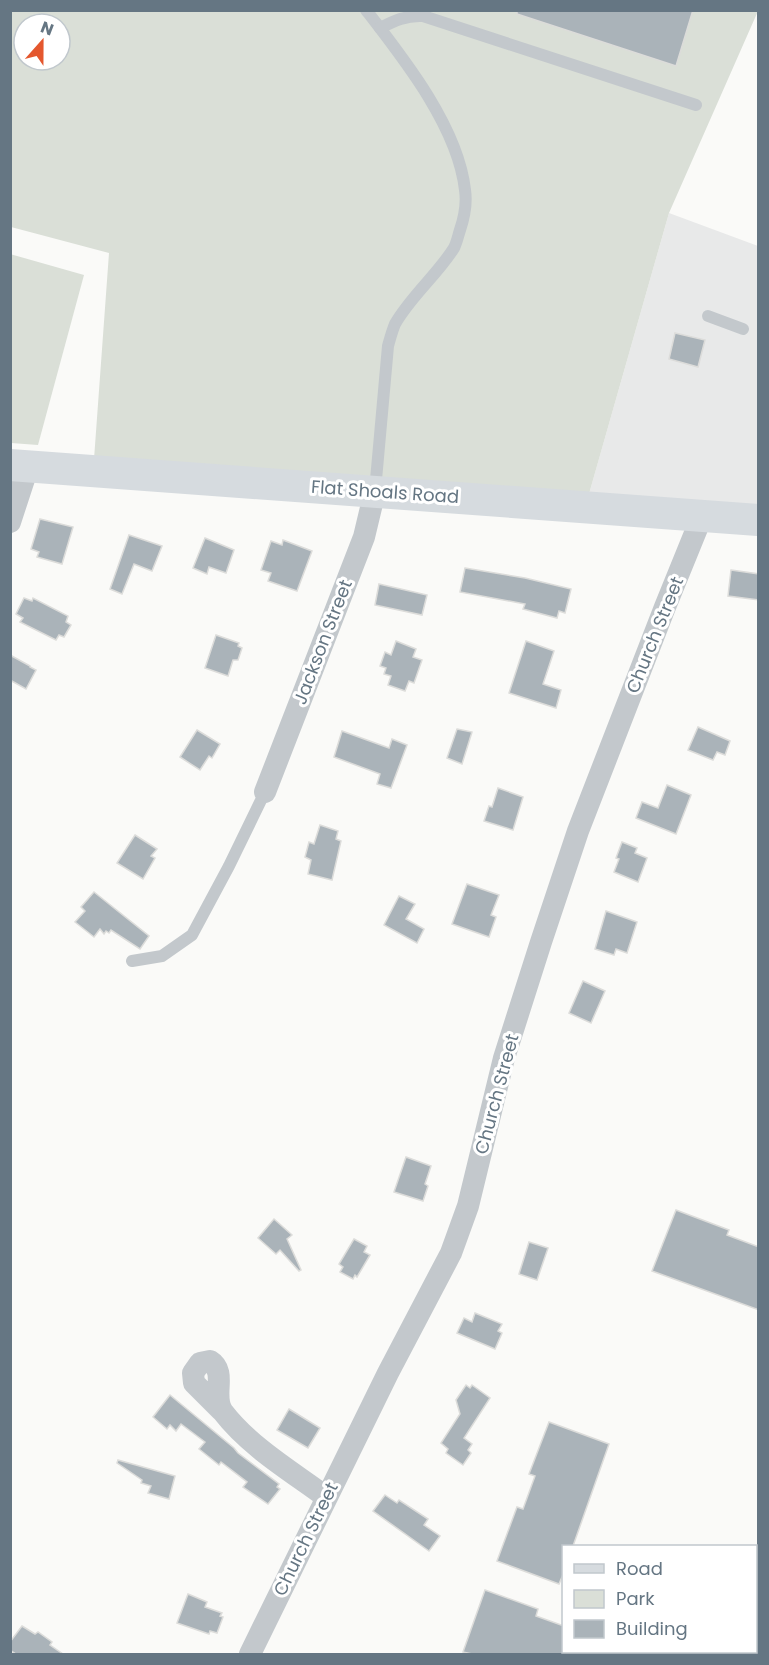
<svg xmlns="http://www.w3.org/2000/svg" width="769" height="1665" font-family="Poppins,sans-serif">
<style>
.built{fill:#e8e9e9}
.green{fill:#dadfd7;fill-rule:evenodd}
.building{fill:#aab3b9;stroke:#dcdcda;stroke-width:1.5}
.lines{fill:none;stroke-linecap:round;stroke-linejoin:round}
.lane{stroke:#c3c8cc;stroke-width:12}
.street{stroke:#c3c8cc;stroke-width:22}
.secondary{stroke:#d6dbdf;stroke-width:32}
.labels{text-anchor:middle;stroke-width:6;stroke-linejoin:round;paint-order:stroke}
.street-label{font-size:18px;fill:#657683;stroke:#fff}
</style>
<rect width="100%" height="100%" fill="#fafaf8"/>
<path class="built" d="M669,213L758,246V517L587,501Z"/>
<g class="green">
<path d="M10,11H758L669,213L587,501L93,473L109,253L11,227ZM24,24H60V60H24Z"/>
<path d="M10,254L84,275L38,445L11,443Z"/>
</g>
<g class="building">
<path d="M517,10H693L676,66L517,14Z"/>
<path d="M675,333L705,340L698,367L669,359Z"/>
<path d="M40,519L73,527L62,564L37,557L39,552L31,549Z"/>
<path d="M129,535L162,546L152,571L134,564L122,594L110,589Z"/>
<path d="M205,538L234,550L226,573L209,567L207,574L193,568Z"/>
<path d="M283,540L312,551L297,591L268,581L271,573L261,570L271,541L282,545Z"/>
<path d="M465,568L525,578L571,589L565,613L559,611L557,618L523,609L525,604L460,592Z"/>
<path d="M731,570L759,574V600L728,596Z"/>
<path d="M379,584L427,595L422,615L375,605Z"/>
<path d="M24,598L32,601L33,598L68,616L66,622L71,625L64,637L59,635L56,640L20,622L23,618L16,614Z"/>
<path d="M216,635L239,643L238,646L242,648L238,660H233L228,676L205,668Z"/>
<path d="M396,641L416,649L413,657L422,660L414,683L409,681L405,691L388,685L391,676L384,674L386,668L380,666L385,652L391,655Z"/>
<path d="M526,641L554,651L543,684L561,690L556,708L509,693Z"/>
<path d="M10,655L30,666V667L36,670L26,689L10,680Z"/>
<path d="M698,727L730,741L725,755L717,752L713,760L688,750Z"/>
<path d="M457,729L472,732L462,764L447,758Z"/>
<path d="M197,730L220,744L212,758L209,756L200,770L180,757Z"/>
<path d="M342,731L389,748L392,739L407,745L391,788L377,784L380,774L334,757Z"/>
<path d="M667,785L691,795L676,834L636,818L642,802L658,808Z"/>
<path d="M498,788L523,797L513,830L484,821L489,806L492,807Z"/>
<path d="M320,825L338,831L336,839L341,841L332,880L308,874L311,860L305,857L309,842L314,844Z"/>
<path d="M135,835L157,849L151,856L155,858L143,879L117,863Z"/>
<path d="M622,842L637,848L635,853L647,858L638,882L614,872L619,859L616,858Z"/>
<path d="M467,884L499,895L491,915L496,917L489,937L452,924Z"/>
<path d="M94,892L149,936L140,949L111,930L109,933L106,931L104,934L100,929L94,937L75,922L85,911L81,907Z"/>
<path d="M399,896L415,904L406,919L424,929L417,943L384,925Z"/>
<path d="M606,911L637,922L627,953L616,949L614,955L595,949Z"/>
<path d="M583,981L605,991L591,1023L569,1013Z"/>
<path d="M406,1157L431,1166L425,1184L428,1186L423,1201L394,1192Z"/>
<path d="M676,1210L729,1230L727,1235L759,1247V1310L652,1271Z"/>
<path d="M274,1219L292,1235L287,1239L301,1270L299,1271L280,1250L276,1254L258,1238Z"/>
<path d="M354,1239L367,1246L364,1252L370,1255L357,1277L355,1275L353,1279L340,1272L343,1267L339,1264Z"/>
<path d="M529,1242L548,1248L537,1280L519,1274Z"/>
<path d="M475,1313L502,1324L498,1331L502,1333L495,1349L457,1333L464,1318L472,1322Z"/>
<path d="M466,1385L470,1388L472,1385L490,1398L464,1438L472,1444L468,1450L471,1453L463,1465L446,1453L448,1449L441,1443L460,1414L456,1400Z"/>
<path d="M170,1395L234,1448L238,1453L279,1484L277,1487L280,1489L268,1504L243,1487L247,1482L221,1462L219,1465L199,1449L205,1442L181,1424L176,1431L170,1425L167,1429L153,1417Z"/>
<path d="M289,1409L320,1428L308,1448L277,1430Z"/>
<path d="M549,1422L609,1444L573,1546H564V1572L559,1584L497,1561L517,1507L523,1509L535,1476L529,1474Z"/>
<path d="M118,1460L175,1476L169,1499L148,1493L151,1486L141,1483L142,1480L117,1463Z"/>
<path d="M385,1495L397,1503L399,1500L428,1519L424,1525L440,1536L429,1551L373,1511Z"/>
<path d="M485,1590L538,1609L536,1616L564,1626V1654H472L463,1652Z"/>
<path d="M188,1594L207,1602L205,1607L222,1613L220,1616L223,1617L217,1633L210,1631L209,1634L177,1623Z"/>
<path d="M22,1626L35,1634L38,1632L52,1642L50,1645L63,1654H16L10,1650V1642Z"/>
</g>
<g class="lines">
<g class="lane">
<path d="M366,10C404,59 458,127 465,190C467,203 464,218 460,230C458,236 457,242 454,248C437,275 411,296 395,324C392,331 390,339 388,346L375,491"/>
<path d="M380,28C394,21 406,15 423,16L696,105"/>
<path d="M708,316L743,329"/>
<path d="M132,961L162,956L192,935L229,866L265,792"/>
</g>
<g class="street">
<path d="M10,522L28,467"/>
<path d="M265,792L364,537L375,491"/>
<path d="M221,1410L194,1383L193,1373L200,1363L210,1361C228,1372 211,1397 223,1412C250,1447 291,1471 326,1497"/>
<path d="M756,1599L758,1591"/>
<path d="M250,1654L388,1373L451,1253L468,1206L504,1058L541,942L578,831L665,607L702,516"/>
<path d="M735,1654L736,1652"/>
</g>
<path class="secondary" d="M10,465L758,520"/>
</g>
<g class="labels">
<g class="street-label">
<text transform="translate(385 492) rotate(4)" y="6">Flat Shoals Road</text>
<text transform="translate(655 635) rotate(-68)" y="6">Church Street</text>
<text transform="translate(323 642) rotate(-69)" y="6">Jackson Street</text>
<text transform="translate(497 1094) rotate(-75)" y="6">Church Street</text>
<text transform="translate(306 1539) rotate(-64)" y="6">Church Street</text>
</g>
</g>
<rect width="769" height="1665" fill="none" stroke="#657683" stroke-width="24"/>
<rect x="562" y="1545" width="195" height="108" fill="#ffffff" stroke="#c1c8cd" stroke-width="1.5"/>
<rect x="574" y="1564" width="30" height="9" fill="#d6dbdf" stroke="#c1c8cd" stroke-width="1.5"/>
<text x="616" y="1575" font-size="18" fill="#657683">Road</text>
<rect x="574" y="1590" width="30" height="18" fill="#dadfd7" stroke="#c1c8cd" stroke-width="1.5"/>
<text x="616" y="1605" font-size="18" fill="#657683">Park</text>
<rect x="574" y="1620" width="30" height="18" fill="#aab3b9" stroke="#c1c8cd" stroke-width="1.5"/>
<text x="616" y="1635" font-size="18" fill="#657683">Building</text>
<g transform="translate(42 42) rotate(21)"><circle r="28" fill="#ffffff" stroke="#c1c8cd" stroke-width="1.5"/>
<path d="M0-4.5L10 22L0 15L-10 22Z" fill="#e4572e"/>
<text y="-9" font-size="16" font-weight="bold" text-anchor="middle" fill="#657683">N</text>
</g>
</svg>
